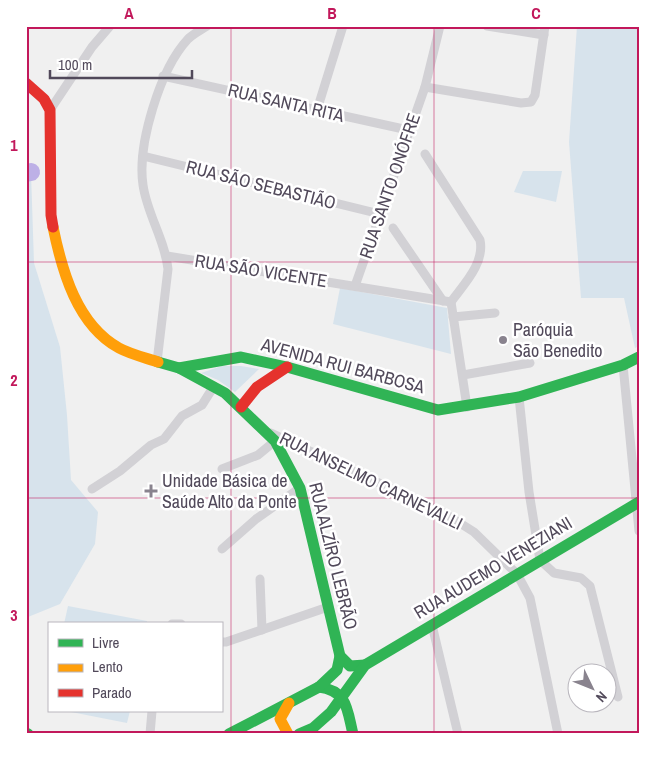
<svg xmlns="http://www.w3.org/2000/svg" width="665" height="760" font-family="'Archivo Narrow',sans-serif">
<style>
.green{fill:#d7e3ec}
.lines{fill:none;stroke-linecap:round;stroke-linejoin:round}
.river{stroke:#bdb0e6;stroke-width:18}
.street{stroke:#d2d1d5;stroke-width:9}
.fast{stroke:#30b455;stroke-width:11}
.slow{stroke:#ff9f0a;stroke-width:11}
.jam{stroke:#e5322d;stroke-width:11}
.grid{fill:none;stroke:#c2185b;stroke-width:1;stroke-opacity:0.55}
.poi-dot{fill:#89838e;stroke:#fff;stroke-width:2}
.labels{text-anchor:middle;stroke-width:5;stroke-linejoin:round;paint-order:stroke}
.street-label{font-size:18px;fill:#51495a;stroke:#fff}
.poi-label{font-size:18px;fill:#51495a;stroke:#fff;text-anchor:start}
.neatline{fill:none;stroke:#c2185b;stroke-width:2}
.grid-label{font-size:16px;text-anchor:middle;font-weight:bold;fill:#c2185b}
</style>
<rect width="100%" height="100%" fill="#f0f0f0"/>
<g class="green">
<path d="M577,26H639V346L635,348L624,298H581L569,142Z"/>
<path d="M523,171H562L556,202L514,192Z"/>
<path d="M31,172L34,263L60,347L67,415L71,480L98,512L95,544L60,604L28,617L26,173Z"/>
<path d="M340,288L447,308L451,354L333,324Z"/>
<path d="M222,366H241L259,369L235,392L218,380L201,373Z"/>
<path d="M68,606L147,621V624H64Z"/>
<path d="M66,711H130L127,723Z"/>
</g>
<g class="lines">
<path class="river" d="M26,173L31,172"/>
<g class="street">
<path d="M487,26L544,35"/>
<path d="M163,76L408,130"/>
<path d="M425,87L521,103L531,102L535,95L545,26"/>
<path d="M50,110L92,47L110,26"/>
<path d="M317,110L343,26"/>
<path d="M425,154L480,240C485,263 464,284 451,302"/>
<path d="M143,156L380,214"/>
<path d="M393,228L443,301"/>
<path d="M167,256L451,302L467,407"/>
<path d="M355,286L425,87L440,26"/>
<path d="M453,317L495,313"/>
<path d="M157,362L168,269C165,240 147,214 143,185C137,145 160,69 188,39C193,34 201,30 207,26"/>
<path d="M623,365L639,531"/>
<path d="M463,375L530,363"/>
<path d="M519,397L529,492L540,560L554,573L581,578L590,586L618,697"/>
<path d="M271,433L444,513L474,532L517,574L530,598L558,734"/>
<path d="M222,469L258,455L275,441"/>
<path d="M92,489L120,471L151,445L164,439L182,416L202,405L214,386"/>
<path d="M222,549L256,519L300,488"/>
<path d="M260,579L262,630"/>
<path d="M172,624H181"/>
<path d="M432,625L458,734"/>
<path d="M221,642H226L328,607"/>
<path d="M150,734L152,711"/>
</g>
<g class="fast">
<path d="M158,362L179,368L241,357L287,367L438,410L519,397L623,365L639,357"/>
<path d="M179,368L225,393L275,441L300,488L340,656L350,666L365,665"/>
<path d="M319,687C348,691 347,710 353,734"/>
<path d="M26,733L28,734"/>
<path d="M229,734L319,687L337,670L340,656"/>
<path d="M299,734L313,728L331,712L365,665L639,502"/>
</g>
<g class="slow">
<path d="M53,227C62,271 77,325 119,348C130,354 146,358 158,362"/>
<path d="M288,734L280,719L289,703"/>
</g>
<g class="jam">
<path d="M26,83L44,99L50,110L51,215L53,227"/>
<path d="M241,407L257,387L287,367"/>
</g>
</g>
<path class="grid" d="M231,26V734M434,26V734M26,262H639M26,498H639"/>
<g class="poi-dot">
<circle cx="503" cy="340" r="5"/>
<path d="M148.5 483.5h5v5h5v5h-5v5h-5v-5h-5v-5h5z"/>
</g>
<g class="labels">
<g class="street-label">
<text transform="translate(286 103) rotate(13)" y="6">RUA SANTA RITA</text>
<text transform="translate(261 185) rotate(14)" y="6">RUA SÃO SEBASTIÃO</text>
<text transform="translate(390 186) rotate(-71)" y="6">RUA SANTO ONÓFRE</text>
<text transform="translate(261 271) rotate(9)" y="6">RUA SÃO VICENTE</text>
<text transform="translate(343 366) rotate(15)" y="6">AVENIDA RUI BARBOSA</text>
<text transform="translate(371 481) rotate(26)" y="6">RUA ANSELMO CARNEVALLI</text>
<text transform="translate(333 556) rotate(76)" y="6">RUA ALZÍRO LEBRÃO</text>
<text transform="translate(493 568) rotate(-31)" y="6">RUA AUDEMO VENEZIANI</text>
</g>
<g class="poi-label">
<text x="513" y="336">Paróquia<tspan x="513" dy="21">São Benedito</tspan></text>
<text x="162" y="487">Unidade Básica de<tspan x="162" dy="21">Saúde Alto da Ponte</tspan></text>
</g>
</g>
<rect width="665" height="760" fill="none" stroke="#ffffff" stroke-width="55"/>
<rect x="48" y="622" width="175" height="90" fill="#ffffff" stroke="#b9b6bd"/>
<rect x="58" y="639" width="25" height="8" fill="#30b455" stroke="#b9b6bd"/>
<text x="92" y="648" font-size="15" fill="#51495a">Livre</text>
<rect x="58" y="664" width="25" height="8" fill="#ff9f0a" stroke="#b9b6bd"/>
<text x="92" y="672" font-size="15" fill="#51495a">Lento</text>
<rect x="58" y="689" width="25" height="8" fill="#e5322d" stroke="#b9b6bd"/>
<text x="92" y="698" font-size="15" fill="#51495a">Parado</text>
<g transform="translate(592 688) rotate(133)"><circle r="24" fill="#ffffff" stroke="#b9b6bd"/>
<path d="M0-4L9 19L0 12L-9 19Z" fill="#89838e"/>
<text y="-8" font-size="14" font-weight="bold" text-anchor="middle" fill="#51495a">N</text>
</g>
<path d="M50 70v8h142v-8" fill="none" stroke="#51495a" stroke-width="2.5"/>
<text x="58" y="70" font-size="15" fill="#51495a" stroke="#ffffff" stroke-width="4" paint-order="stroke">100 m</text>
<rect x="28" y="28" width="610" height="704" class="neatline"/>
<g class="grid-label">
<text x="129" y="19">A</text>
<text x="332" y="19">B</text>
<text x="536" y="19">C</text>
<text x="14" y="151">1</text>
<text x="14" y="386">2</text>
<text x="14" y="621">3</text>
</g>
</svg>
